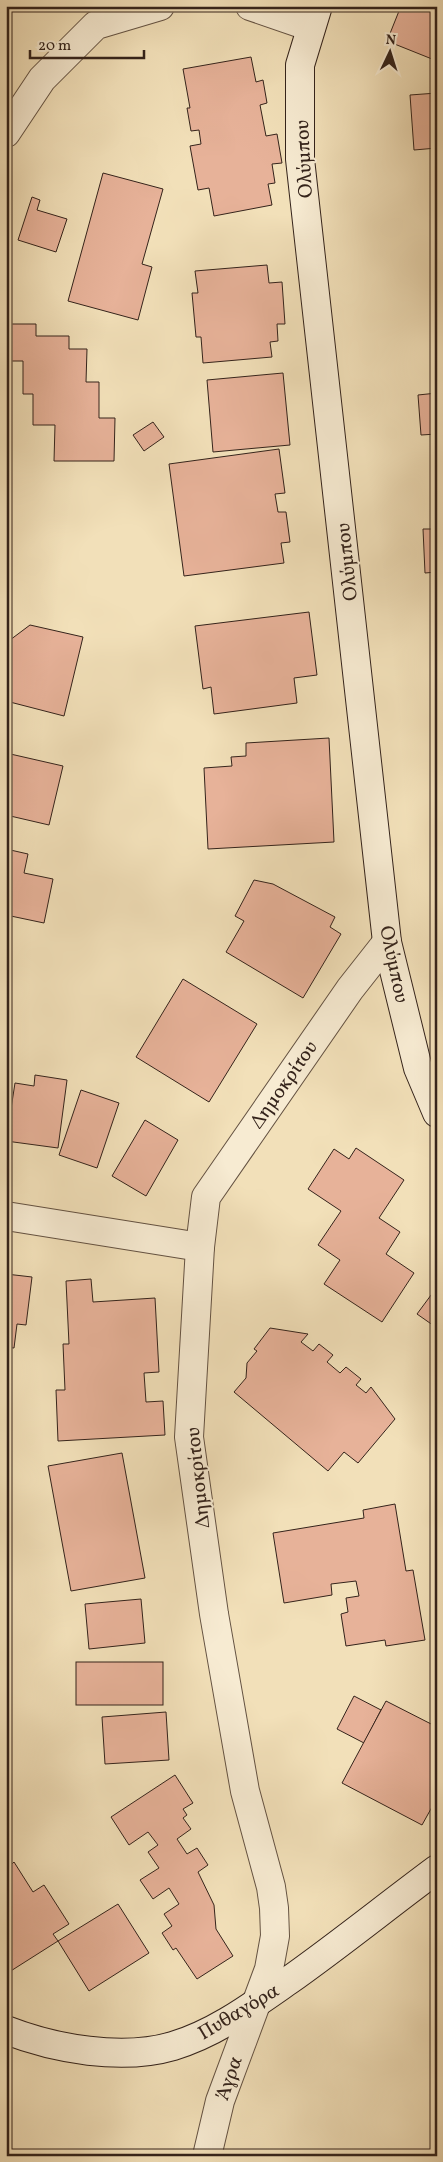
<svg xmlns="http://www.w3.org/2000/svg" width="443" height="2162" font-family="Vollkorn,serif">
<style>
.building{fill:#e7b299;stroke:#34231b}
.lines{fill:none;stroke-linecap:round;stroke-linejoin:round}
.street-casing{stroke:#645242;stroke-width:30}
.secondary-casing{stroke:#34231b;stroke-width:30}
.street{stroke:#f7ebd2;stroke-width:28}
.secondary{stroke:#f7ebd2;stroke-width:28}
.labels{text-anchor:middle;stroke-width:4;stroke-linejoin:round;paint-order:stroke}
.street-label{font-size:20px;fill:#34231b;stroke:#f7ebd2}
</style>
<rect width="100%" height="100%" fill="#f2e0b9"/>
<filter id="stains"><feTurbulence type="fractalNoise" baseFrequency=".004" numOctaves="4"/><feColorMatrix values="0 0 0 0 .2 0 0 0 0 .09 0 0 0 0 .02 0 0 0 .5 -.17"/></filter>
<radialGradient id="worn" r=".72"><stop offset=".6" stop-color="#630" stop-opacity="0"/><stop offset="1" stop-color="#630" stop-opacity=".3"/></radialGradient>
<g class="building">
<path d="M401,6H437V61L387,41Z"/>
<path d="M251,57L256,82L263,80L267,103L260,105L266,136L277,134L282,163L272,164L275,183L268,184L272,205L214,216L209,188L198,190L190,146L201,144L199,130L191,131L187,108H190L183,69Z"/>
<path d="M437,93V148L414,150L410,95Z"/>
<path d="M103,173L163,189L142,264L152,267L138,320L68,301Z"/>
<path d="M32,197L40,200L37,210L67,219L56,252L18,240Z"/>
<path d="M267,265L269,283L282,282L285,324H277L278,341L270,342L272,357L203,363L201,337H196L192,293H198L195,271Z"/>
<path d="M437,291V335L432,292Z"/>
<path d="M6,324H36V336H69V349H87L86,382H99V418H115L114,461H54L55,425H33V394H23V361H6Z"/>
<path d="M283,373L290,445L213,452L207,380Z"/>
<path d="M437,393V434L421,435L418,395Z"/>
<path d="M153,422L164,437L144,451L133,435Z"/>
<path d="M279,449L285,493L275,494L278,512H286L290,542L281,543L284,563L184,576L169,464Z"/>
<path d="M423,529H437V572L425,573Z"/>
<path d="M309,612L317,675L294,678L297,703L214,714L211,687L203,689L195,626Z"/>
<path d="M30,625L83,637L64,716L6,701V643Z"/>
<path d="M329,738L334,842L208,849L204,768L232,766L231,757L246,756V743Z"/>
<path d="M6,753L63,766L49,825L6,815Z"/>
<path d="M6,849L28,854L24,873L53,879L44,923L6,915Z"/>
<path d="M254,880L273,884L335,917L330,927L341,934L303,998L226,952L244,921L235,916Z"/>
<path d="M183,979L257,1024L209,1102L136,1057Z"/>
<path d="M35,1075L67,1080L58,1148L6,1141L15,1083L34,1086Z"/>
<path d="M81,1090L119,1103L97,1168L59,1155Z"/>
<path d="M145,1120L178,1140L146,1196L112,1176Z"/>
<path d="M356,1148L404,1180L379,1218L400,1232L386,1254L414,1273L382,1322L324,1284L340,1260L318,1245L341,1211L308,1189L334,1149L349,1159Z"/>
<path d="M6,1274L32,1277L26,1325L17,1324L14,1348L6,1347Z"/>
<path d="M91,1279L93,1302L155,1298L159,1372L144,1373L146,1402L163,1401L165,1435L58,1441L56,1390H65L63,1344H69L66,1281Z"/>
<path d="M437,1287V1328L417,1314Z"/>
<path d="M270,1328L308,1334L301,1342L313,1351L319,1344L333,1355L327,1362L340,1373L346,1367L361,1379L356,1385L366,1393L371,1387L395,1419L358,1463L344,1452L328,1471L234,1392L246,1378L247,1363L257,1351L254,1349Z"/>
<path d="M122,1453L145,1578L71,1591L48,1466Z"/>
<path d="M395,1504L406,1571L413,1570L425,1640L386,1646L385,1640L346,1646L341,1614L348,1612L346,1598L359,1596L356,1581L331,1584L332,1595L284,1603L273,1533L364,1518L363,1510Z"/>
<path d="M141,1599L145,1643L89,1649L85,1604Z"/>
<rect x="76" y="1662" width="87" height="43"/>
<path d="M354,1696L381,1710L364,1743L337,1729Z"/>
<path d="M386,1701L437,1727V1798L422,1825L342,1783Z"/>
<path d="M166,1712L169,1760L105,1764L102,1717Z"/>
<path d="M175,1775L193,1803L183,1809L187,1815L183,1818L191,1829L177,1839L187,1854L197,1848L208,1865L198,1872L214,1905L216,1929L233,1956L197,1979L176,1948L173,1950L162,1933L172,1926L164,1914L179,1904L169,1888L153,1899L140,1880L159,1868L148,1852L158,1845L148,1832L129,1845L111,1817Z"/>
<path d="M6,1858L11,1865L14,1862L33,1892L44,1885L69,1924L53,1934L58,1941L6,1974Z"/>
<path d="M118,1904L149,1953L89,1991L58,1941Z"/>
</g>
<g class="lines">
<g class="street-casing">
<g id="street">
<path d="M250,6L311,27"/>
<path d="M6,133L42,79L96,25L160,6"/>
<path d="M6,1216L200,1247"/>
<path d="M207,2156L220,2101L269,1969L275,1936L274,1908L271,1887L245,1791L214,1614L189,1437L200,1247L206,1197L350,989L387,942"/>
</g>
</g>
<g class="secondary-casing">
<g id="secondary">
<path d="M318,6L300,65V159L387,942L418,1068L437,1113"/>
<path d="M6,2030C55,2049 122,2061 173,2046C216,2033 252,2006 288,1981C339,1945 387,1906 437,1869"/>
</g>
</g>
<use href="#street" class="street"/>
<use href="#secondary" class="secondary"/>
</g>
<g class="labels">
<g class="street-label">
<text transform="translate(303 159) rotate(-93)" y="7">Ολύμπου</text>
<text transform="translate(346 562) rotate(-96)" y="7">Ολύμπου</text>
<text transform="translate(395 964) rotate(78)" y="7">Ολύμπου</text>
<text transform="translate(283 1084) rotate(-55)" y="7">Δημοκρίτου</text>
<text transform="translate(197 1478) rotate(-96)" y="7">Δημοκρίτου</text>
<text transform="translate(238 2011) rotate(-31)" y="7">Πυθαγόρα</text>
<text transform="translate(228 2078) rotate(-71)" y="7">Άγρα</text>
</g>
</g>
<rect width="443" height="2162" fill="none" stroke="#f2e0b9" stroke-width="25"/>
<rect x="8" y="8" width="428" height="2147" fill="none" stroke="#34231b" stroke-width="2.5"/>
<rect x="12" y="12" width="418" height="2137" fill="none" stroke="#34231b"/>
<g transform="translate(390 52) rotate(4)" stroke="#f7ebd2" stroke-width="4" paint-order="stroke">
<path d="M0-4L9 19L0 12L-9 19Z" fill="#34231b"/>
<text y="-8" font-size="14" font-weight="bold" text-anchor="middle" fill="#34231b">N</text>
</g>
<path d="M30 50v8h114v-8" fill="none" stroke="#34231b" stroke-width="2.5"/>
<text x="38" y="50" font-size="15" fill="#34231b" stroke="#f7ebd2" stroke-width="4" paint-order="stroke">20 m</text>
<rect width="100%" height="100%" filter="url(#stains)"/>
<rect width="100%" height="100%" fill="url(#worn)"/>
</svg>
